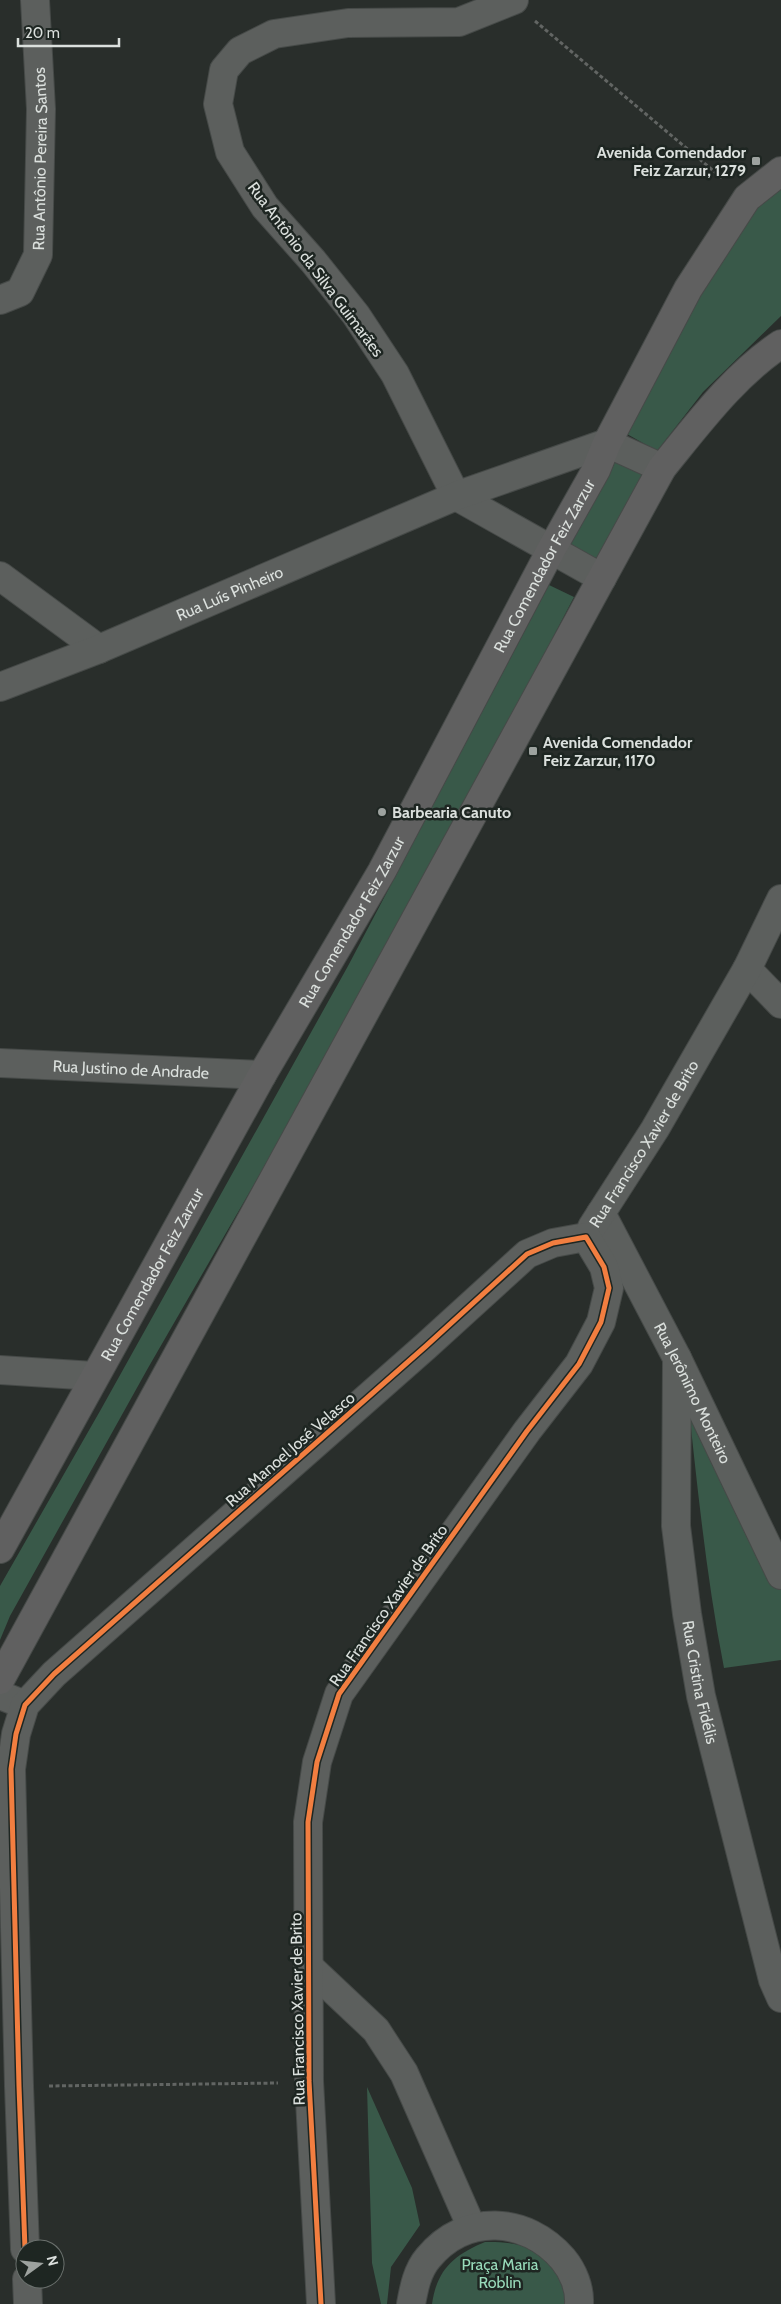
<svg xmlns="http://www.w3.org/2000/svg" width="781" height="2304" font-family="Cabin,sans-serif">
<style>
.green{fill:#395949}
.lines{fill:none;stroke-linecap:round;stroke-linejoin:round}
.street-casing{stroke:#464a48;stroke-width:30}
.secondary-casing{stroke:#464a48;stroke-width:30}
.path{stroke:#626563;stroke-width:3;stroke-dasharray:4 2.5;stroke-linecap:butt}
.street{stroke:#5c5f5d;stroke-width:28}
.secondary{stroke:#606060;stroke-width:28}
.cycleway-casing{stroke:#1e2622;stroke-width:8}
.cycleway{stroke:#f27e40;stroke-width:5}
.poi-dot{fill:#9da29f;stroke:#1e2622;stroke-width:2}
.labels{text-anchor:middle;stroke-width:5;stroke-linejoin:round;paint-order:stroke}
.poi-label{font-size:16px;font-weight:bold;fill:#dbe0dd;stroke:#1e2622;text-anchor:start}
.street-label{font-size:16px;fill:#dbe0dd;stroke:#1e2622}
.park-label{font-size:16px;fill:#98daba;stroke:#1e2622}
</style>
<rect width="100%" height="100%" fill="#292e2b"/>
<g class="green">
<path d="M781,185V316L703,392L657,451L627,434L665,350L743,223Z"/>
<path d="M613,460L647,474L597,560L567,551Z"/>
<path d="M549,585L574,597L391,947L148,1368L10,1616L0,1640V1586L100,1411L348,966Z"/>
<path d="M687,1391L781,1585V1660L724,1668C706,1576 697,1483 687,1391Z"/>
<path d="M367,2087L412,2188L420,2225L391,2267L387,2304H381L372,2263Z"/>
<path d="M485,2242C533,2241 557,2256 568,2304H432C437,2269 454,2255 485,2242Z"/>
</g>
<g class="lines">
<g class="street-casing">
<g id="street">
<path id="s1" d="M0,300L20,292L38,255L41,109L35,0"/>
<path d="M456,496L395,374L356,315L313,261L265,207L230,152L218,104L224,70L240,51L274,34L348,23L459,22L514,0"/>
<path d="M456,496L602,578"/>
<path d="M0,576L99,649"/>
<path id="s2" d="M0,687L99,649L456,496L607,443L662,468"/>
<path d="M747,969L781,1004"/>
<path id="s3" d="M0,1063L262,1075"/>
<path id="s4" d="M601,1213L677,1358L781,1575"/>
<path id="s5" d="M592,1227L655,1129L747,969L781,899"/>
<path id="s6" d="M677,1358L676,1526L687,1614L701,1696L773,1980L781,1998"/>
<path d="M0,1370L94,1376"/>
<path d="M0,1695L25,1705"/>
<path d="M308,1966L376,2030L404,2073L472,2228"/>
<path d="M25,2249L19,2086L11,1769L16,1734L25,1705L54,1674L426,1346L527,1254L553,1243L586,1237"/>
<path d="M27,2279L28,2304"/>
<path d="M321,2304L309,2081L308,1822L317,1762L339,1694L527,1431L579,1364L601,1322L609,1288L604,1267L586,1237"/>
<path d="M411,2304C414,2288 417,2271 428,2258C465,2213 526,2216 563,2259C573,2271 580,2288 579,2304"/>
</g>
</g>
<g class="secondary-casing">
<g id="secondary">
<path id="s7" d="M0,1549L262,1075L382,871L551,550L596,470L607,443L688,289L747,198L781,171"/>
<path d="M0,1680L662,468C698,424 734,375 781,344"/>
</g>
</g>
<g class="path">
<path d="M535,21L722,178"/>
<path d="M49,2086L278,2083"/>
</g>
<use href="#street" class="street"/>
<use href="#secondary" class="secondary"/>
<g class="cycleway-casing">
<path id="cycleway" d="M25,2249L19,2086L11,1769L16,1734L25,1705L54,1674L426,1346L527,1254L553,1243L586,1237L604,1267L609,1288L601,1322L579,1364L527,1431L339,1694L317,1762L308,1822L309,2081L321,2304"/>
</g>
<use href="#cycleway" class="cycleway"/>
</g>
<g class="poi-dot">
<rect x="751" y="156" width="10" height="10" rx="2.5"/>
<rect x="528" y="746" width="10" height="10" rx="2.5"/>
<circle cx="382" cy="812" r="5"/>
</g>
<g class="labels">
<g class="poi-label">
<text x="746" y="158" text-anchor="end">Avenida Comendador<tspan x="746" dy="18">Feiz Zarzur, 1279</tspan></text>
<text x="543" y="748">Avenida Comendador<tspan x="543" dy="18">Feiz Zarzur, 1170</tspan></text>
<text x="392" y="818">Barbearia Canuto</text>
</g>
<g class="street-label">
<text dy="6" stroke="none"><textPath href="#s1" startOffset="159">Rua Antônio Pereira Santos</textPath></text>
<text transform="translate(316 269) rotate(53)" y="6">Rua Antônio da Silva Guimarães</text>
<text dy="6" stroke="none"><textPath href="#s7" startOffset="1124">Rua Comendador Feiz Zarzur</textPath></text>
<text dy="6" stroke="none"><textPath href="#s2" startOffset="248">Rua Luís Pinheiro</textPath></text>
<text dy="6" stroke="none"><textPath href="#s7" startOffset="719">Rua Comendador Feiz Zarzur</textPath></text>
<text dy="6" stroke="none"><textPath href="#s3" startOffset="131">Rua Justino de Andrade</textPath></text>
<text dy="6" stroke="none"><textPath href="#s5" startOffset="98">Rua Francisco Xavier de Brito</textPath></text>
<text dy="6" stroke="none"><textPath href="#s7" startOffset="314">Rua Comendador Feiz Zarzur</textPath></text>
<text dy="6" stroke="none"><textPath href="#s4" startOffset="202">Rua Jerônimo Monteiro</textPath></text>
<text transform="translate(290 1449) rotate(-41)" y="6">Rua Manoel José Velasco</text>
<text transform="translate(388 1605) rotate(-55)" y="6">Rua Francisco Xavier de Brito</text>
<text dy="6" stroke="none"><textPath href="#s6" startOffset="326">Rua Cristina Fidélis</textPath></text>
<text transform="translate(297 2009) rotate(-91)" y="6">Rua Francisco Xavier de Brito</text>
</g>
<g class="park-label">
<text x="500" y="2270">Praça Maria<tspan x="500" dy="18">Roblin</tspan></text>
</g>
</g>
<g transform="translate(40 2264) rotate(75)"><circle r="24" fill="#1e2622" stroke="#6a706d"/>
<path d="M0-4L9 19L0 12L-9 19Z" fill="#9da29f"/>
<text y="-8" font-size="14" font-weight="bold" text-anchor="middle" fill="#dbe0dd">N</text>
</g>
<path d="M18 38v8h101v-8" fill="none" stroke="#dbe0dd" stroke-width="2.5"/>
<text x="25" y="38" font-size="15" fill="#dbe0dd" stroke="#1e2622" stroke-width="4" paint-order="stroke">20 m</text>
</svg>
